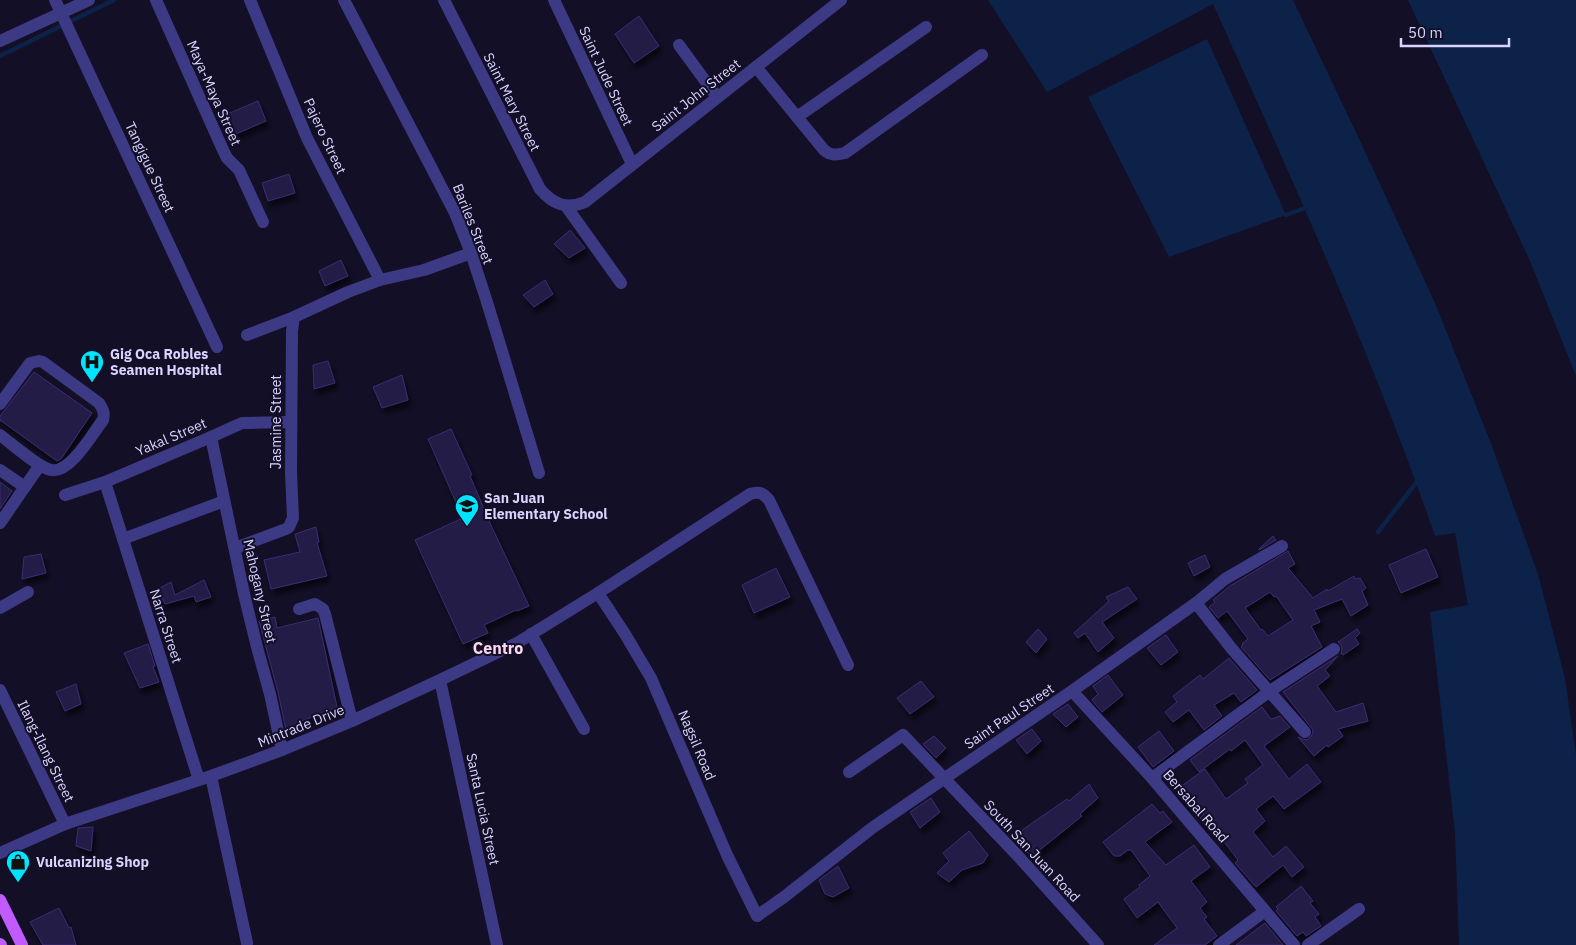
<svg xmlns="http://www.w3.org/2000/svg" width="1576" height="945" font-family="'IBM Plex Sans',sans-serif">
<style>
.water{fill:#0c2248}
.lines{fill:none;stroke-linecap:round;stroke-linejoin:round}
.stream{stroke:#0c2248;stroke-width:4.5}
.building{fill:#241b47;stroke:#3b2d73;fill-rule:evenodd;filter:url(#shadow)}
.minor{stroke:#3d3a85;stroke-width:12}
.major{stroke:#c25bff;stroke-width:12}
.labels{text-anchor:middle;stroke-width:4;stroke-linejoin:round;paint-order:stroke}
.street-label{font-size:14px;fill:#d9d4ff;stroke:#130f26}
.poi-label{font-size:14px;font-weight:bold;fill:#d9d4ff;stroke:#130f26;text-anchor:start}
.quarter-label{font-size:16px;font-weight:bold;fill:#ffd6f0;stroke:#130f26}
</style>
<defs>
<filter id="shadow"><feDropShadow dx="3" dy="5.5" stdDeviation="2.5" flood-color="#0009"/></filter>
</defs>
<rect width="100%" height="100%" fill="#130f26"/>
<g class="water">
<path d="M988,0H1293L1362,145L1435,303L1492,446L1538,574L1565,678L1576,755V945H1459L1455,833L1430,612L1468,605L1455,533L1435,536C1372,354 1292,179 1213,4L1047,92Z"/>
<path d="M1408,0H1576V376L1530,261Z"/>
<path d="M1207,39L1286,215L1169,257L1088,97Z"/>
</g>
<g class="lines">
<g class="stream">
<path d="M71,21L114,0"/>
<path d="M0,56L63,25"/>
<path d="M1286,215L1305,208"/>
<path d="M1378,532L1416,483"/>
</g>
</g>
<g class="building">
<path d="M639,16L659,46L634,63L615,34Z"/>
<path d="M258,101L266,121L231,136L223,116Z"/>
<path d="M289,174L295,193L268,201L262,183Z"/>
<path d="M570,230L585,248L569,258L554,244Z"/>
<path d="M341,260L348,276L325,286L319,271Z"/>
<path d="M545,280L553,294L534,307L523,295Z"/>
<path d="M328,361L335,383L314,389L313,365Z"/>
<path d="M34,372L92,413L61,459L57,461L0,420V416Z"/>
<path d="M402,375L408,400L382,408L373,387Z"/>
<path d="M451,429L472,475L470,476L490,523L529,606L517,611L516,610L484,625L488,633L463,644L415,540L463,518L428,439Z"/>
<path d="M0,482L12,491L0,509Z"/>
<path d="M316,527L319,542L317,543L327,576L271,589L264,560L300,552L295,534Z"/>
<path d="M1273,536L1276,540L1259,550V549Z"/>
<path d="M1426,549L1438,577L1401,593L1389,565Z"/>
<path d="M1288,551L1295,564L1288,568L1313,598L1327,589L1328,591L1354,576L1355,579L1360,578L1366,588L1362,591L1368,605L1351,616L1342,599L1314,610L1320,622L1311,626L1322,647L1270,680L1241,647L1243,645L1242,644L1248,639L1227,611L1218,618L1209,607L1215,602L1213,600L1230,586ZM1270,592L1274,597L1276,596L1293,620L1268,636L1262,629L1261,630L1245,608Z"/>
<path d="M41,554L46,573L22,579L24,557Z"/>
<path d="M1205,555L1210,567L1194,576L1188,563Z"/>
<path d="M776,568L790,597L754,613L742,585Z"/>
<path d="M204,580L211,597L196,602L194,596L165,604L158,589L171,582L175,595Z"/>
<path d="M1128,587L1137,599L1102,622L1114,638L1098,652L1085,633L1078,638L1074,633L1109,601L1106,597Z"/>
<path d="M275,617L277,628L318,618L337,707L297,723V727L286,730L278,692L259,621Z"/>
<path d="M1038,629L1047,639L1036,653L1026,642Z"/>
<path d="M1357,629L1360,633L1355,638L1359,644L1343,655L1341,653V654L1342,649L1341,645L1338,642Z"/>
<path d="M1166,635L1178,652L1161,665L1147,648Z"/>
<path d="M148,644L155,666L153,667L159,682L140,688L124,653Z"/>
<path d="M1338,656L1325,670L1330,676L1317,686L1336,712L1363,703L1368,721L1338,729L1343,736L1328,747L1327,745L1314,756L1298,737L1302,739L1307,740L1312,735L1313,730L1283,692Z"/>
<path d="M1229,658L1257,690L1241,702L1234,693L1214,705L1222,716L1204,730L1189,710L1173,722L1165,712L1177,702L1173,696L1200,675L1203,679Z"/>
<path d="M1108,675L1123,695L1102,712L1092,700L1098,694L1093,686Z"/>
<path d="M921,681L934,697L910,714L897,698Z"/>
<path d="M76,684L81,704L65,711L56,692Z"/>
<path d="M1068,704L1078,717L1066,727L1053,714Z"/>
<path d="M1262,707L1271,719L1280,716L1290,727L1264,746L1289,779L1307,764L1321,782L1284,809L1273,796L1256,809L1265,821L1253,832L1273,857L1286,846L1304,867L1292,877L1283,865L1256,887L1235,863L1238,860L1212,826L1208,829L1200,818L1204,814L1182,799L1176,790L1205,769L1226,799L1248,783L1245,779L1263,765L1245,740L1231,751L1230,749L1199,772L1190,760Z"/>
<path d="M1032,729L1041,741L1027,754L1016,740Z"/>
<path d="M1159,731L1174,751L1153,767L1138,747Z"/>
<path d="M934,736L946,748L936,758L923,744Z"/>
<path d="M1089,784L1098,798L1080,814L1082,816L1031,857L1015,835L1067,799L1069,801Z"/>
<path d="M931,798L940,812L920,828L910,812Z"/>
<path d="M1152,804L1160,813L1163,811L1172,822L1145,842L1166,865L1194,845L1210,867L1191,881L1207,902L1200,908L1207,917L1204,919L1217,936L1205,945H1154L1177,928L1158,902L1137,918L1124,899L1140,887L1139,885L1150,876L1131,850H1128L1120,856H1114L1103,842Z"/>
<path d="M93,827L91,851L76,846L78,828Z"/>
<path d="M969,831L988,855L983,863L962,870L949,882L937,873L949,861L943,853Z"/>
<path d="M838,866L849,888L833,897L825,894L819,880Z"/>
<path d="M1301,886L1313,901L1310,903L1319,914L1315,917L1321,926L1306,936L1303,932L1297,936L1276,911L1278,909L1276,907Z"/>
<path d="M59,908L69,928L71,927L76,945H43L30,922Z"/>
<path d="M1265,923L1283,945H1236Z"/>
</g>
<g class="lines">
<g class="minor">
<path d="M55,0L217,347"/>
<path d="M156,0L223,150L227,158L239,170L263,222"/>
<path d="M250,0L307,138L380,280"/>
<path d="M344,0L455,213L471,253L487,302L539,473"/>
<path d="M444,0L540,189C553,204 566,210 585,202L841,0"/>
<path d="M554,0L632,164"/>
<path d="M0,41L89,0"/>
<path d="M679,45L717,97"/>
<path d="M756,67L824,150C831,156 836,155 845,153L982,55"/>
<path d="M797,117L926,27"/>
<path d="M566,206L621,283"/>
<path d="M247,335L294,317L348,292L380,280L424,270L471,253"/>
<path d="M0,404L30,363L39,361L43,362L99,403C103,409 105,413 103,420C93,433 70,474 51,470C39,468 11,443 0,435"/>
<path d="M211,437L244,594L257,647L270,694L282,750"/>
<path d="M0,470L25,487"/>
<path d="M105,482L199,780"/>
<path d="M65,495L105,482L211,437L242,423L291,422"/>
<path d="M0,523L40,465"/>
<path d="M123,539L224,501"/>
<path d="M235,548L286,529L289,527L293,518L291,472L292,331L294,317"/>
<path d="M598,593L625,634L651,678L727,855L757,916L784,897L872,828L1072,691L1196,603L1225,579L1282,546"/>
<path d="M1196,603L1232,649L1305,732"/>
<path d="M0,608L28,592"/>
<path d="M299,609L315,604L323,609L325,614L352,721"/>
<path d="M531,634L584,729"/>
<path d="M440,680L497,945"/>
<path d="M0,690L65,824"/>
<path d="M1072,691L1152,778L1294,945"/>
<path d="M849,772L903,735L1018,856L1098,945"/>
<path d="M211,776L247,943"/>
<path d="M1152,778L1270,691L1334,649"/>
<path d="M0,853L65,824L211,776L282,750L352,721L440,680L517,643L598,593L750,494C759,491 763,493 769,500L848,665"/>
<path d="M1219,945L1265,911"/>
<path d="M1308,945L1359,909"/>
</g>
<g class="major">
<path d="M0,900L22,945"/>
<path d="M0,944L1,945"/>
</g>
</g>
<defs>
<g id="hospital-pin" transform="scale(1.25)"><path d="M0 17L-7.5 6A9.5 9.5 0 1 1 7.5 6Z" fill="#00e5ff" stroke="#130f26"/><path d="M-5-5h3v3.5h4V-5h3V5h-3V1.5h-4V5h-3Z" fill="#111"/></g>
<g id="school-pin" transform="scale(1.25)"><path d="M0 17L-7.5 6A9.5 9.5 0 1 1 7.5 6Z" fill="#00e5ff" stroke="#130f26"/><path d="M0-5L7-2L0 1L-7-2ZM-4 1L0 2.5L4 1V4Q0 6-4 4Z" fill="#111"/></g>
<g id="shop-pin" transform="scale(1.25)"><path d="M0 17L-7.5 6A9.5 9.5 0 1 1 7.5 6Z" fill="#00e5ff" stroke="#130f26"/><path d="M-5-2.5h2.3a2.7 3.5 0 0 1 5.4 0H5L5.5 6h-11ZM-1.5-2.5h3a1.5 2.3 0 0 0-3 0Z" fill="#111"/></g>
</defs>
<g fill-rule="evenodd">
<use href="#hospital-pin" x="92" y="362"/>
<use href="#school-pin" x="467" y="506"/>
<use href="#shop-pin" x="18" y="862"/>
</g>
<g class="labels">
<g class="street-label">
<text transform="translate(606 76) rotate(65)" y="5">Saint Jude Street</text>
<text transform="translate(214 93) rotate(66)" y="5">Maya-Maya Street</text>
<text transform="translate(696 95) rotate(-38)" y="5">Saint John Street</text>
<text transform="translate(512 102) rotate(63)" y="5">Saint Mary Street</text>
<text transform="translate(325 136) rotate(65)" y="5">Pajero Street</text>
<text transform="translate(150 167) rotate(65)" y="5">Tangigue Street</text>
<text transform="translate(473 224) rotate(68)" y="5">Bariles Street</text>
<text transform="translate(276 422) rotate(-90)" y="5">Jasmine Street</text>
<text transform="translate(171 437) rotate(-23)" y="5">Yakal Street</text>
<text transform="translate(260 591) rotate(77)" y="5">Mahogany Street</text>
<text transform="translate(166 626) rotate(72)" y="5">Narra Street</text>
<text transform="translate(1009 716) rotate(-34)" y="5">Saint Paul Street</text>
<text transform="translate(301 726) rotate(-22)" y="5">Mintrade Drive</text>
<text transform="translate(697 745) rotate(67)" y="5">Nagsil Road</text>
<text transform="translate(46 751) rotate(64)" y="5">Ilang-Ilang Street</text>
<text transform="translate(1196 806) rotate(49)" y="5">Bersabal Road</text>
<text transform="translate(483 809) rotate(78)" y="5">Santa Lucia Street</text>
<text transform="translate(1032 851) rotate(47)" y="5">South San Juan Road</text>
</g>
<g class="poi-label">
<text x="110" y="359">Gig Oca Robles<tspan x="110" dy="16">Seamen Hospital</tspan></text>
<text x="484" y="503">San Juan<tspan x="484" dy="16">Elementary School</tspan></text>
<text x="36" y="867">Vulcanizing Shop</text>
</g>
<g class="quarter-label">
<text x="498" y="654">Centro</text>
</g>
</g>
<path d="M1401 38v8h108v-8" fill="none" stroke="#d9d4ff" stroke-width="2.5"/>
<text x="1408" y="38" font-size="15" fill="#d9d4ff" stroke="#130f26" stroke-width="4" paint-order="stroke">50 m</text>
</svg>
